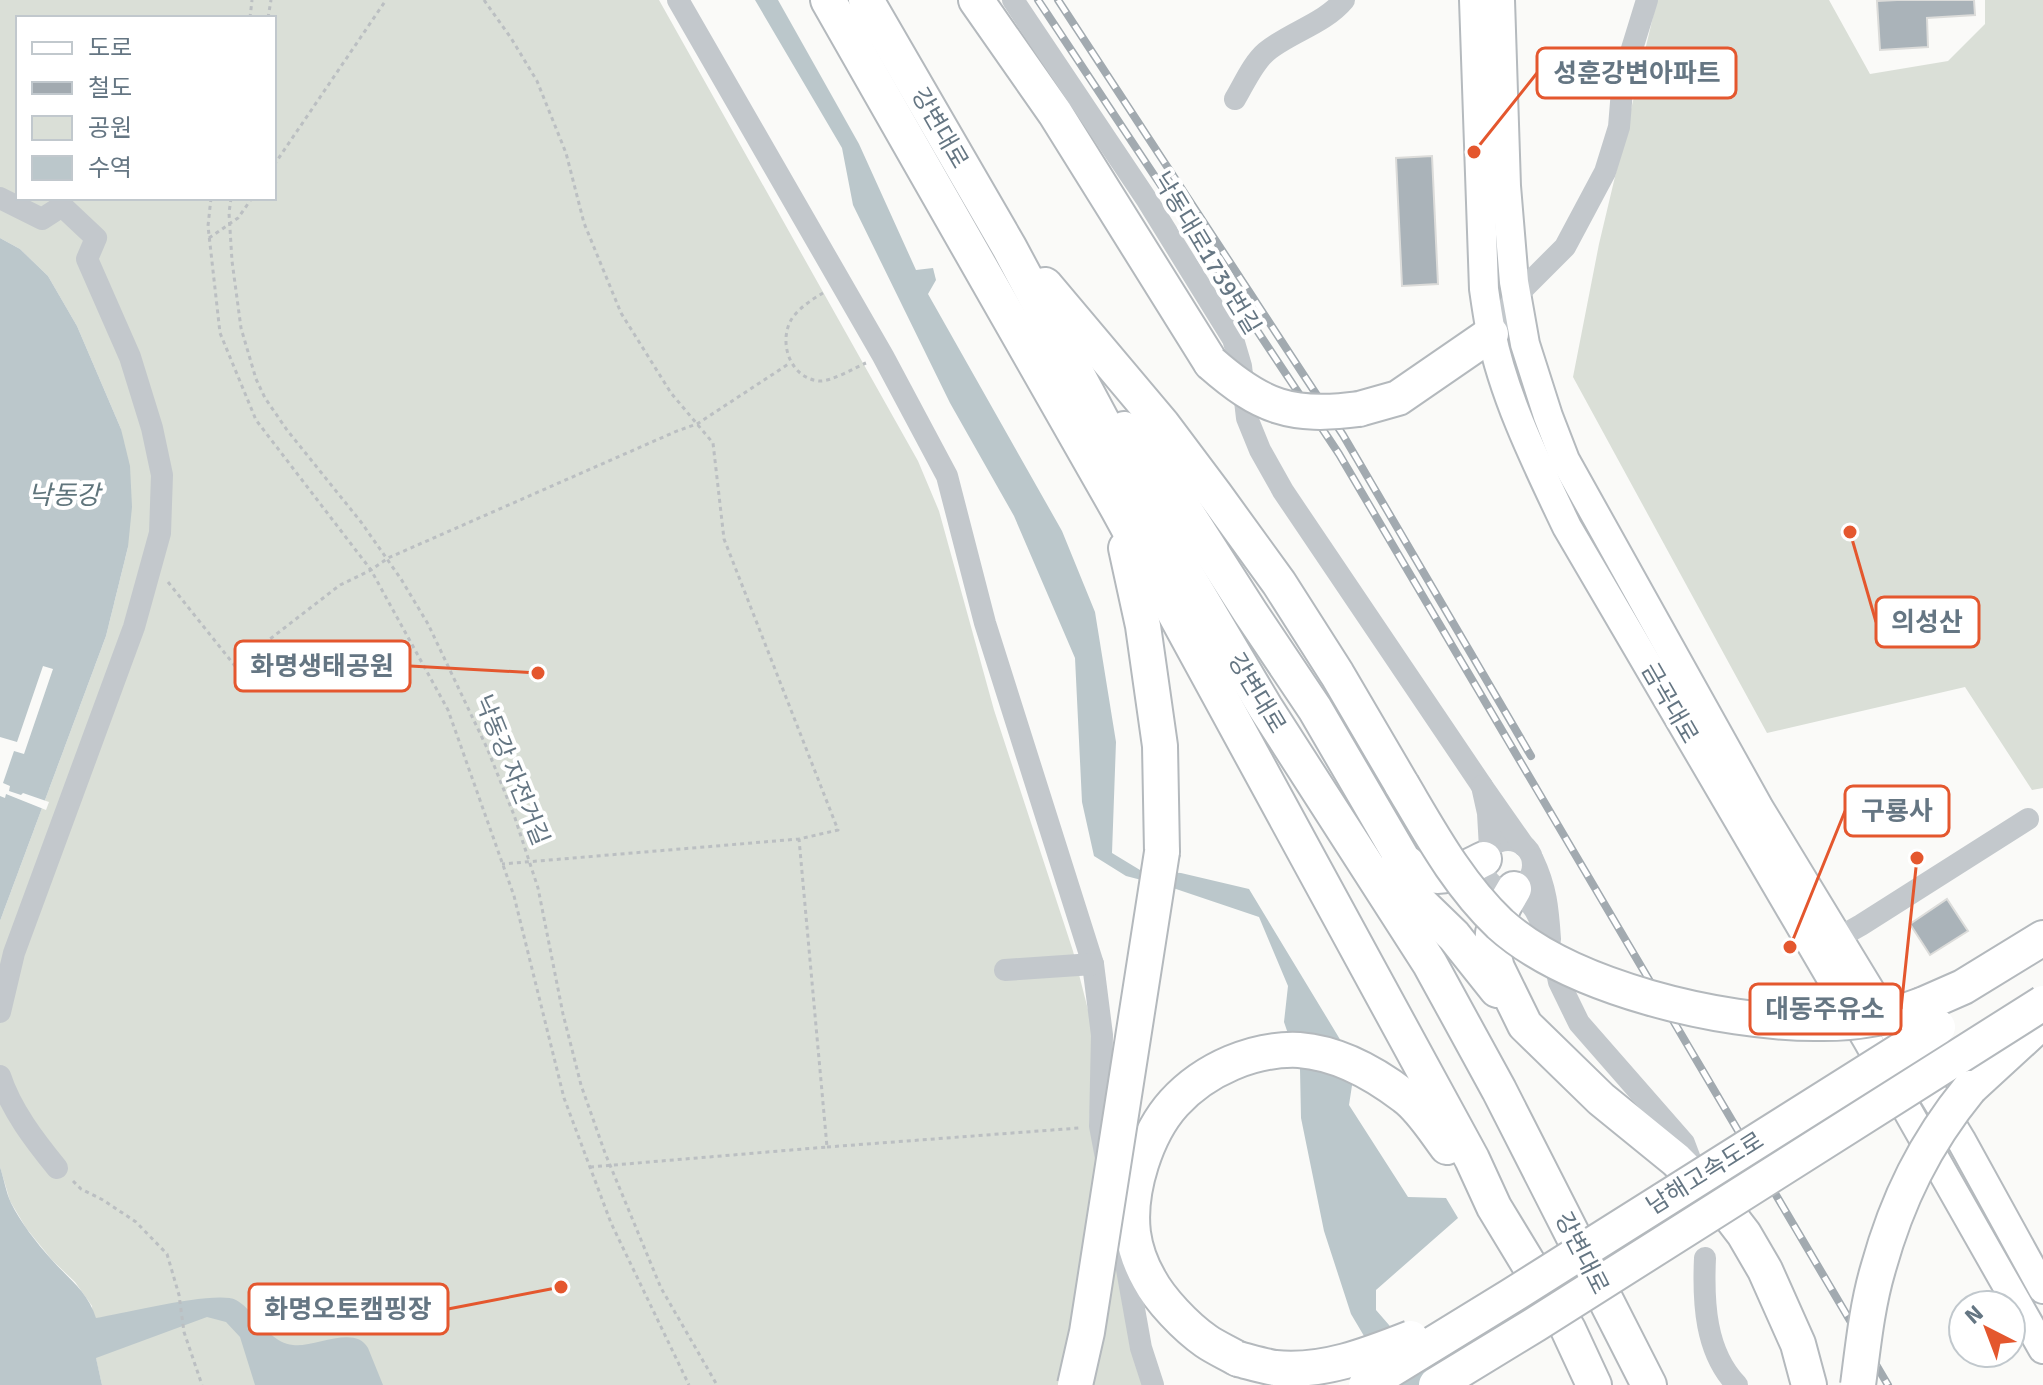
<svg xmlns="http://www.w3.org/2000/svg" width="2043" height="1385" font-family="Signika,'Noto Sans KR',sans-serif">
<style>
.green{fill:#dadfd7;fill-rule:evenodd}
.water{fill:#bbc7cb}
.pier{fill:#fafaf8}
.building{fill:#aab3b9;stroke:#dcdcda;stroke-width:2}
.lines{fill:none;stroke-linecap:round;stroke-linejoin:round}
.major-casing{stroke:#b5babe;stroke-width:32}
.highway-casing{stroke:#b4b9bd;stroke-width:38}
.path{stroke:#bbbfc2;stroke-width:3;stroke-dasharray:4 4;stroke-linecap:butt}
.minor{stroke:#c3c8cc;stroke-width:22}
.major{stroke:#fff;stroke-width:28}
.highway{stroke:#fff;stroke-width:34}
.rail-casing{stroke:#a2aab0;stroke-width:8}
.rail{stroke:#fff;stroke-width:5;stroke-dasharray:15;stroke-linecap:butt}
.highway-bridge-casing{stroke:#b4b9bd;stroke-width:38;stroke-linecap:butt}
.highway-bridge{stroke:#fff;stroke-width:34}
.labels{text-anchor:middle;stroke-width:8;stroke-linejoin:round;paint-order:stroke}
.street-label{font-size:24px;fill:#657683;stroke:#fff}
.water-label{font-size:26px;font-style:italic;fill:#60757c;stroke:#fff}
.leader{fill:none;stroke:#e4572e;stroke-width:3}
.callout-dot{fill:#e4572e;stroke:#fff;stroke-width:3}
.callout{fill:#fff;stroke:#e4572e;stroke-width:3}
.callout-label{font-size:26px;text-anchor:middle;font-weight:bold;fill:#657683}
</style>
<rect width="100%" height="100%" fill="#fafaf8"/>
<g class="green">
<path d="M0,0H659L918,461L939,511L994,710L1073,951L1096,1041L1089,1124L1146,1385H102L96,1359L92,1306L75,1282L52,1260L26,1228L10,1201L0,1167V921L106,636L128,547L121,429L77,326L48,276L20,249L0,238ZM18,18H274V198H18Z"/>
<path d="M1657,0H1829L1870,74L1948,61L1985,24V0H2043V788L2032,790L1965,687L1767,733L1573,377L1599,244Z"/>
</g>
<g class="water">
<path d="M755,0H778L859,144L916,270L933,268L936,280L928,294L1062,531L1095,612L1116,742L1112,853L1140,870L1181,873L1249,889L1344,1046L1353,1079L1349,1105L1408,1197L1446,1198L1458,1218L1376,1290V1310L1441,1385H1393L1351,1314L1324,1231L1301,1118L1300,1069L1284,1022L1288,986L1259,917L1176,889L1126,876L1094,856L1082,802L1075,658L1014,516L950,403L853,205L842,148Z"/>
<path d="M0,238L20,249L48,276L77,326L121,429L130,466L132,507L128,547L106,636L0,921Z"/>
<path d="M0,1167C4,1179 6,1192 11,1203C21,1223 36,1242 51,1259C69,1279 88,1292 96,1318C123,1314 216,1290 236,1300C257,1312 267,1342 293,1345C314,1348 355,1324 368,1348L383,1385H255L240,1337L226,1322L207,1317L96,1358L102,1385H0Z"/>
</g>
<path class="pier" d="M43,666L53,669L24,754L14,751L3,783L10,786L9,791L21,795L23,793L49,802L46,810L6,794L5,798L0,796V737L17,742Z"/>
<g class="building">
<path d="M1897,0H1974L1975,15L1927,18L1928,47L1880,50L1877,1Z"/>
<path d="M1432,156L1438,284L1402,286L1396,158Z"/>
<path d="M1947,899L1968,931L1930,955L1910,924Z"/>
</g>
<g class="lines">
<g class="major-casing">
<g id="major">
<path d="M1474,0L1484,289C1486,303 1488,317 1491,332C1504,398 1538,466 1567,527L1868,1041L2043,1349"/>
<path d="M1500,0L1506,186L1514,282L1525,344L1548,416L1565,460L1759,808L1961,1140L2043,1289"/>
</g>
</g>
<g class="highway-casing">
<g id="highway">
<path d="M828,0L1118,509L1472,1159L1494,1207L1568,1329L1594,1385"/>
<path d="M866,0L1009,247L1163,535L1265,707L1430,964L1499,1090L1649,1385"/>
<path d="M976,0L1055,113L1211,363"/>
<path d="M1045,285L1162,424L1216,496L1279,583L1337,674L1402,785"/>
<path d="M1359,409L1398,398L1491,334"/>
<path d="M1124,429L1172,490L1250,612L1315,709L1403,860C1434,887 1451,875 1484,859"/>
<path d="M1126,548L1143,626L1160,746L1162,852"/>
<path d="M1389,873L1454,936L1497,990"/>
<path d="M1514,889L1504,906L1493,933L1492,949L1497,968L1525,1025L1601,1099L1676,1160L1724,1208L1744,1234L1765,1270L1798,1344L1809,1385"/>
<path d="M1922,1005L1963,987L2043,938"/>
<path d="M1970,1088L2043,1021"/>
<path d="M1238,1359C1228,1353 1216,1348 1206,1341C1186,1327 1160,1300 1149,1279C1141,1265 1135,1248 1133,1233C1128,1191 1146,1134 1174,1103C1205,1069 1254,1048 1299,1050C1338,1053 1374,1073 1404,1096C1420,1107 1435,1131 1447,1147"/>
</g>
</g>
<g class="path">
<path d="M484,0L511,38L537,81L566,153L584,223L621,313L671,393L713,443L724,539L838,830L799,839L502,864"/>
<path d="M250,18L252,0"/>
<path d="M268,18L271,0"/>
<path d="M274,165L386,0"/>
<path d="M211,198L208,226L220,333L256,420L371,570L448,710L514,896L564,1098L611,1223L689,1385"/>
<path d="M231,198L229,213L232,261L241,328L256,379L265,398L287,430L361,522L401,579L428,624L487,748L514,815L538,888L563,1014L581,1085L605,1153L661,1288L717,1385"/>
<path d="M209,238L238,218L252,198"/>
<path d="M823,293C811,300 796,310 790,322C779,345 791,378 819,381C831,382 854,368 866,363"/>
<path d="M168,582L235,666L340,585L371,570L388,558L677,431L697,424L790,363"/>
<path d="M827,1147L1079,1128"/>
<path d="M590,1167L827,1147L799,839"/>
<path d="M73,1181L81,1189L103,1200L136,1222L167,1254L179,1295L184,1332L202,1385"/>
</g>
<g class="minor">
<path d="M678,0L883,356L947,476L985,623L1093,964L1102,1035L1100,1126L1106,1158"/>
<path d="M1013,0L1147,200L1233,339L1241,366L1247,418L1260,450L1283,491L1482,786"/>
<path d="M1235,99C1244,84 1253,63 1266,52C1290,32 1324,24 1344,0"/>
<path d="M0,198L42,219L62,206L96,238L87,259L130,357L152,428L162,475L160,533L134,627L14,953L0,1012"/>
<path d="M1491,334L1516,296L1565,247L1605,172L1619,127L1623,78L1647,0"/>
<circle cx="1508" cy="865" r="25"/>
<path d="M1490,848L1488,813L1482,786L1524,846"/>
<path d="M1519,888L1535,910L1550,939C1548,909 1546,887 1533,860"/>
<path d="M1824,946L1861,925L2028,819"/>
<path d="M1553,954L1559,982L1579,1023L1684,1143L1693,1167"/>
<path d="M1005,970L1093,964"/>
<path d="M0,1076C11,1110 35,1141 57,1168"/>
<path d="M1123,1247L1141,1348L1153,1385"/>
<path d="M1705,1258C1703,1302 1705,1352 1737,1385"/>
</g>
<use href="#major" class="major"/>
<use href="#highway" class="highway"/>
<g class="rail-casing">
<g id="rail">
<path d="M1038,0L1339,454L1888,1385"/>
<path d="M1058,0L1343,435L1531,756"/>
</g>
</g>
<use href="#rail" class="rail"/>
<g class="highway-bridge-casing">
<g id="highway-bridge">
<path d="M1211,363C1261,407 1291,418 1359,409"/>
<path d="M1402,785C1431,834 1458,884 1500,924C1571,988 1721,1023 1815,1023C1851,1024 1888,1018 1922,1005"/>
<path d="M1238,1359C1250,1362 1263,1366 1275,1368C1322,1373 1368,1355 1411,1338"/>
<path d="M1075,1385L1087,1332L1162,852"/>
<path d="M1366,1385L1511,1296L1938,1027"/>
<path d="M1436,1385L1536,1324L2043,1003"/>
<path d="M1858,1385C1863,1347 1867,1306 1878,1269C1897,1200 1925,1143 1970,1088"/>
</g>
</g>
<use href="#highway-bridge" class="highway-bridge"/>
</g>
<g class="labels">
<g class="street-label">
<text transform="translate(940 128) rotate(60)" y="8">강변대로</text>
<text transform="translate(1207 253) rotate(59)" y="8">낙동대로1739번길</text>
<text transform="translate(1257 693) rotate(59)" y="8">강변대로</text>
<text transform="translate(1670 703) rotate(60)" y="8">금곡대로</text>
<text transform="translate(512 770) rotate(68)" y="8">낙동강 자전거길</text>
<text transform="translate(1705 1173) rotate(-32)" y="8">남해고속도로</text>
<text transform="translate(1582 1253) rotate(63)" y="8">강변대로</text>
</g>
<g class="water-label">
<text x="64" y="504">낙동강</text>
</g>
</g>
<path class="leader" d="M1474 152L1537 73M1850 532L1876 622M538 673L410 666M1790 947L1845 811M1917 858L1901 1009M561 1287L448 1309"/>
<g class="callout-dot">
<circle cx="1474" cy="152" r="8"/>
<circle cx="1850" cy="532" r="8"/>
<circle cx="538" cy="673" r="8"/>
<circle cx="1790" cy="947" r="8"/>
<circle cx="1917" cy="858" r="8"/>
<circle cx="561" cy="1287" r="8"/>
</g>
<g class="callout">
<rect x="1537" y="48" width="199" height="50" rx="8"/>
<rect x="1876" y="597" width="103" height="50" rx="8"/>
<rect x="235" y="641" width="175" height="50" rx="8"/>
<rect x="1845" y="786" width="104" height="50" rx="8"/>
<rect x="1750" y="984" width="151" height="50" rx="8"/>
<rect x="249" y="1284" width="199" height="50" rx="8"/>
</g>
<g class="callout-label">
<text x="1637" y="82">성훈강변아파트</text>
<text x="1927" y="631">의성산</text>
<text x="322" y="675">화명생태공원</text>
<text x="1897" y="820">구룡사</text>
<text x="1825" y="1018">대동주유소</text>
<text x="348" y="1318">화명오토캠핑장</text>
</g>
<rect x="16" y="16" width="260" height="184" fill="#ffffff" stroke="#c1c8cd" stroke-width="2"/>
<rect x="32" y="42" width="40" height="12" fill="#ffffff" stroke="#c1c8cd" stroke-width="2"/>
<text x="88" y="56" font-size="24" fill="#657683">도로</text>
<rect x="32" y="82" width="40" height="12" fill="#a2aab0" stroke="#c1c8cd" stroke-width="2"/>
<text x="88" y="96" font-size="24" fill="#657683">철도</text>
<rect x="32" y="116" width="40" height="24" fill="#dadfd7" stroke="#c1c8cd" stroke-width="2"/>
<text x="88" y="136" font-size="24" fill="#657683">공원</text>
<rect x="32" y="156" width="40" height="24" fill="#bbc7cb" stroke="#c1c8cd" stroke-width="2"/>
<text x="88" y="176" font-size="24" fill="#657683">수역</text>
<g transform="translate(1987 1329) rotate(318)"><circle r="38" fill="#ffffff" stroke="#c1c8cd" stroke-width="2"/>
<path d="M0-6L14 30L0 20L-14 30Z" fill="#e4572e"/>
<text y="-12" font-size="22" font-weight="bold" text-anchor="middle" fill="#657683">N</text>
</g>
</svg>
